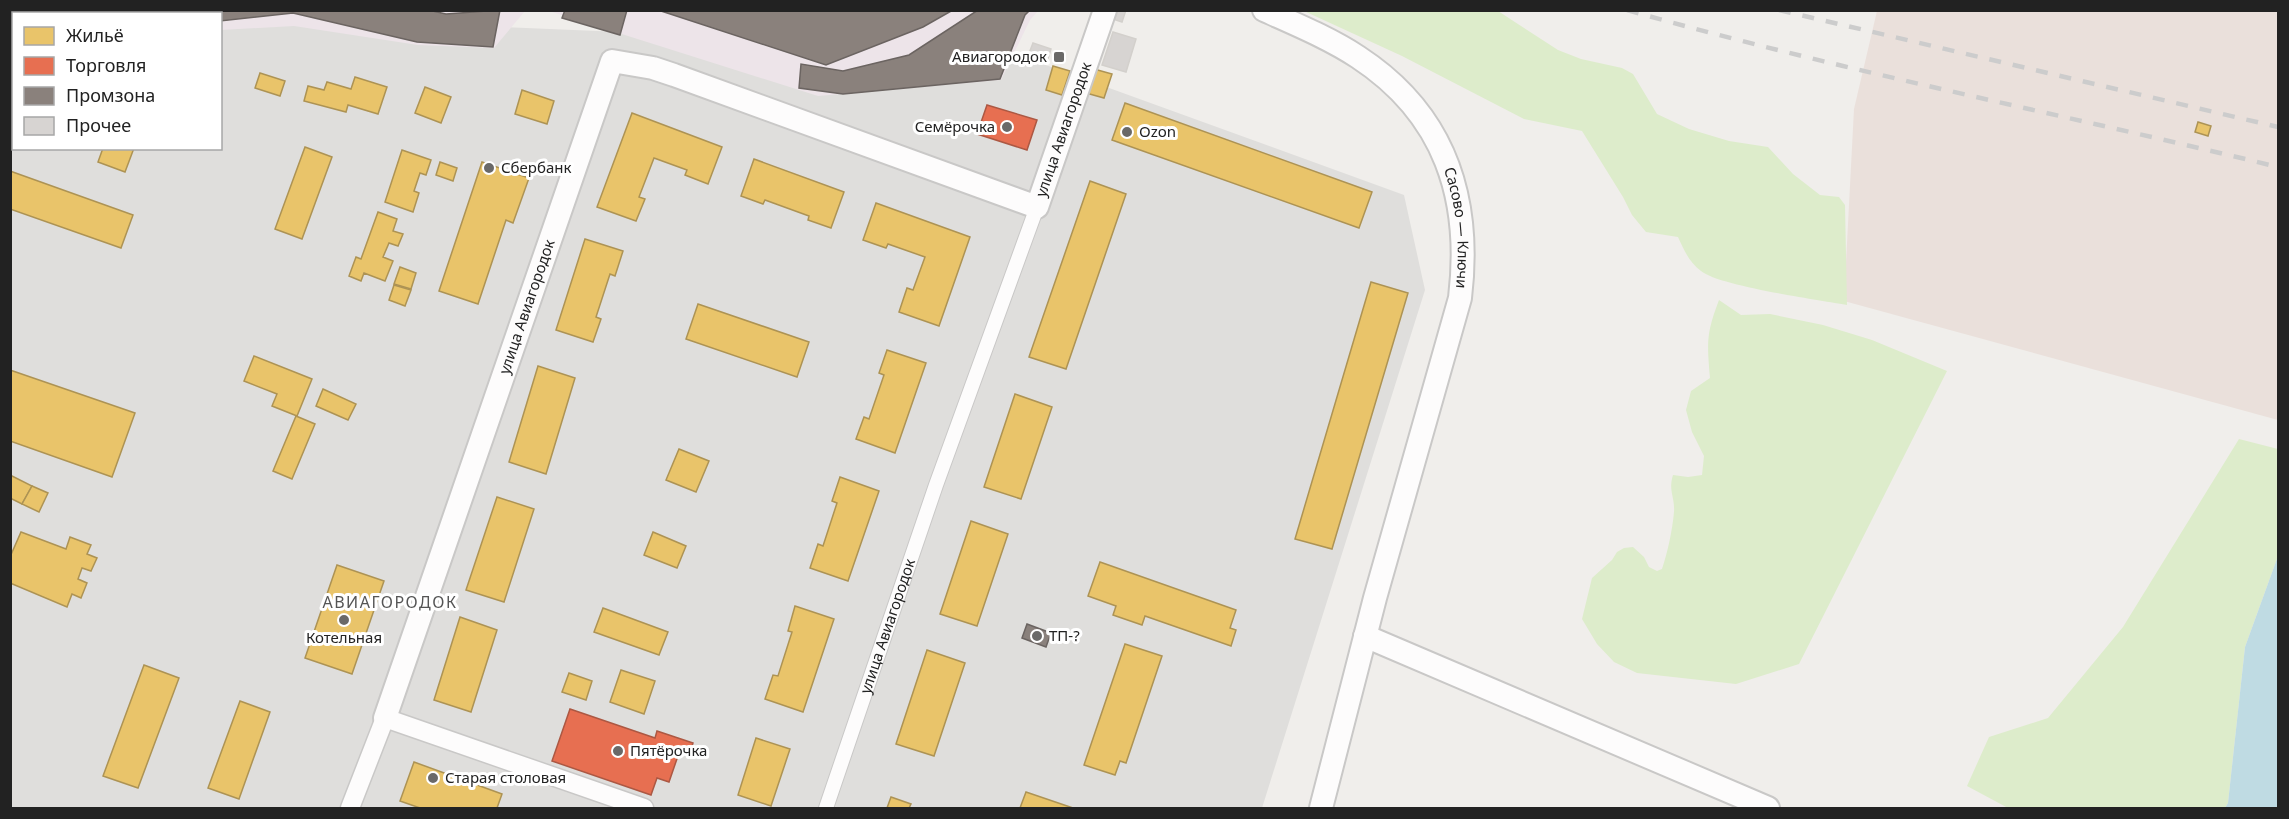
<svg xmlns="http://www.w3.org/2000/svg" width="2289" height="819" font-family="'Noto Sans',sans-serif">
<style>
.residential{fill:#dfdedc}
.industrial{fill:#ede4e9}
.military{fill:#eae0db}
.grass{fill:#ddeccb}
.water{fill:#bfdbe3}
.homes{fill:#e9c46a;stroke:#ad9354;stroke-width:1.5}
.shops{fill:#e76f51;stroke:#ac5843;stroke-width:1.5}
.industry{fill:#8a817c;stroke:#6b6461;stroke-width:1.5}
.building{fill:#d7d4d2;stroke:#d3d0cc;stroke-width:1.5}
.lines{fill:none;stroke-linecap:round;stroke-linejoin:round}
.pedestrian-casing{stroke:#c9c8c7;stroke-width:16}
.minor-casing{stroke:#c9c8c7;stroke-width:21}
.tertiary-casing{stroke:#c9c8c7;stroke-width:26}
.pedestrian{stroke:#fdfcfc;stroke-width:14}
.minor{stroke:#fdfcfc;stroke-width:18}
.tertiary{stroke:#fdfcfc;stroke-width:22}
.rail{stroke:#ccc;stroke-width:4.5;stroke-dasharray:12 12;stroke-linecap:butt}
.poi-dot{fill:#6a6968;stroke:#fff;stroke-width:2}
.labels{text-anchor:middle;stroke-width:6;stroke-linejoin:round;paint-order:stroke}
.poi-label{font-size:15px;fill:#222;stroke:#fff;text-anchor:start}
.street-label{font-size:15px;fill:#222;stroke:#fff}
.neighbourhood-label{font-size:16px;letter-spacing:1.5px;fill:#555;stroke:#fff}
</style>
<rect width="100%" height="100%" fill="#f0eeeb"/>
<path class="residential" d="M115,10L14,14V148H220L221,15L999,48L1404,195L1425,290L1262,808H11L10,11Z"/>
<g class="industrial">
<path d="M11,10L525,11L494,48L418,45L294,26L221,30L220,14H14L13,16L11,15Z"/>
<path d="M549,11H1038L1030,20L1001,80L818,96Z"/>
</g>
<path class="military" d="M1877,11H2278V420L1844,301L1854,109Z"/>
<g class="grass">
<path d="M1304,11H1498L1558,50L1581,59L1622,68L1633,74L1657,114L1689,129L1729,141L1768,147L1793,174L1820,195L1839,197L1845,205L1847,305C1819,300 1719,286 1701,271C1689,262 1684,250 1678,237L1646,232L1632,215L1623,197L1582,131L1524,119L1402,56Z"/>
<path d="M1719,300L1741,315L1770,314L1823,325L1872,340L1947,371L1799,664L1736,684L1637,673L1614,662L1597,644L1582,619L1592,578L1612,560L1617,552L1624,548L1633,547L1644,557L1649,567L1657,571L1662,569C1668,550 1672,532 1674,512C1675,497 1668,491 1673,475L1688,477L1702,475L1704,456L1692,432L1686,410L1691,391L1710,378C1707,342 1706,334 1719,300Z"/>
<path d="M2239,439L2278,449V556L2245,647L2228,803L2225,808H2008L1967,786L1989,737L2048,718L2123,627Z"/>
</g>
<path class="water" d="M2278,556V808H2225L2228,803L2245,647Z"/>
<g class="homes">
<path d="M1053,66L1070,71L1062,95L1046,90Z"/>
<path d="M1094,69L1112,74L1104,98L1086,93Z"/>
<path d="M260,73L285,81L280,96L255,88Z"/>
<path d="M355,77L387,87L378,114L348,105L346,112L304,101L308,86L324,90L327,82L351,89Z"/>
<path d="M425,87L451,97L441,123L415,113Z"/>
<path d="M522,90L554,101L547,124L515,114Z"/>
<path d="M1125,103L1372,192L1359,228L1112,140Z"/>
<path d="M632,113L722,147L708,184L685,175L687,170L654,158L639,197L645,199L636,221L597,207Z"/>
<path d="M2198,122L2211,126L2208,136L2195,132Z"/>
<path d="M305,147L332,157L302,239L275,229Z"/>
<path d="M103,148H134L125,172L98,162Z"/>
<path d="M402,150L431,160L426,175L420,173L414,191L419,193L413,212L385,202Z"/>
<path d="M754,159L844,192L831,228L808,220L809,216L765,200L763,204L741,196Z"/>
<path d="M440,162L457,168L453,181L436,175Z"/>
<path d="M482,162L529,178L513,223L506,220L478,304L439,291Z"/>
<path d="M10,171L133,215L121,248L10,209Z"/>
<path d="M1090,181L1126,194L1066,369L1029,357Z"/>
<path d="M876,203L970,237L939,326L899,312L907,288L913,290L925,257L888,244L886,248L863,240Z"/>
<path d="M378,212L397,219L393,231L403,234L398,246L389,243L383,257L393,261L385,281L364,273L361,281L349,276L356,257L361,259Z"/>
<path d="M585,239L623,251L615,276L610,274L596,317L601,319L593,342L556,330Z"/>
<path d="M400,267L416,273L411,289L394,284Z"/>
<path d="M1371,282L1408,293L1332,549L1295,539Z"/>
<path d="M394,285L411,290L405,306L389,300Z"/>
<path d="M698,304L809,342L797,377L686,339Z"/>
<path d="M887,350L926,363L895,453L856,439L864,417L869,419L884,375L879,373Z"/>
<path d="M254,356L312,379L297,416L272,406L277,394L244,381Z"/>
<path d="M538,366L575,378L546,474L509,462Z"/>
<path d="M10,370L135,413L112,477L10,441Z"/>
<path d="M323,389L356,404L348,420L316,406Z"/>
<path d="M1015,394L1052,407L1021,499L984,487Z"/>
<path d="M296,416L315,424L292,479L273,471Z"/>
<path d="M679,449L709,461L696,492L666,480Z"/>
<path d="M10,475L32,486L22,504L10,498Z"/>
<path d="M840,477L879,491L848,581L810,568L818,544L823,546L837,503L832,501Z"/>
<path d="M32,486L48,493L39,512L22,504Z"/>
<path d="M497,497L534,509L504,602L466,590Z"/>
<path d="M971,521L1008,534L977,626L940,614Z"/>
<path d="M21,532L66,549L70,537L91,545L87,554L97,558L91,571L82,568L78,579L87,583L81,598L72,594L67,607L10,583V557Z"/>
<path d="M653,532L686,546L677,568L644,555Z"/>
<path d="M1100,562L1236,610L1230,628L1236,630L1231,646L1145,616L1142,625L1113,615L1116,606L1088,596Z"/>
<path d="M337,565L384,581L352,674L305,658Z"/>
<path d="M795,606L834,619L803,712L765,699L773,675L778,676L792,632L788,631Z"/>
<path d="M603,608L668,632L659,655L594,632Z"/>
<path d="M460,617L497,630L471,712L434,700Z"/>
<path d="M1125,644L1162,656L1126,763L1120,761L1115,775L1084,765Z"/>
<path d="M927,650L965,663L934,756L896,744Z"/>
<path d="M144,665L179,678L138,788L103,776Z"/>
<path d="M621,670L655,681L644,714L610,702Z"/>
<path d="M569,673L592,681L586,700L562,692Z"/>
<path d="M240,701L270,712L239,799L208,788Z"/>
<path d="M756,738L790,749L771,806L738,795Z"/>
<path d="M414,762L502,794L497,808H420L400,801Z"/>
<path d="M1026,792L1073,808H1020Z"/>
<path d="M891,797L911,804L909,808H887Z"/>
</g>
<g class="shops">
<path d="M987,105L1037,120L1027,150L977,134Z"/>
<path d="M570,709L655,738L657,731L693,743L690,753L680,750L669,782L657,778L651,795L552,761Z"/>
</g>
<g class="industry">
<path d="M186,10H428L446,14L500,10L493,47L417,42L293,13L220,21V14H187Z"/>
<path d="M565,10H627L620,35L562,18Z"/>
<path d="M658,10H953L923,27L826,65Z"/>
<path d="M978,10H1030L1025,15L1000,79L843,94L799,88L801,64L843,71L909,55Z"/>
<path d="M1027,624L1051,633L1046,647L1022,638Z"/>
</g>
<g class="building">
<path d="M1113,10H1126L1122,22L1110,18Z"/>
<path d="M1113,32L1136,39L1126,72L1102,65Z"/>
<path d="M1033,43L1051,49L1047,62L1028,56Z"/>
</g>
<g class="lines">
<g class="pedestrian-casing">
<g id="pedestrian">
<path id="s1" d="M826,808L936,485L1037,207"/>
</g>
</g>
<g class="minor-casing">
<path id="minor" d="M350,808L385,718L644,808"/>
</g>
<g class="tertiary-casing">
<g id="tertiary">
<path id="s2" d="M1264,10C1295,24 1329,38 1358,57C1445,114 1472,198 1460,298L1375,598L1321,808"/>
<path d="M1365,636L1768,808"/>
<path id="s3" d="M385,718L612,61L653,68L674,75L1037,207L1105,10"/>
</g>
</g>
<use href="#pedestrian" class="pedestrian"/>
<use href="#minor" class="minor"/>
<use href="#tertiary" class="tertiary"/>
<g class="rail">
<path d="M1627,10C1842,71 2062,114 2278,167"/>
<path d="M1779,10L2278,127"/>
</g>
</g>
<g class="poi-dot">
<rect x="1053" y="51" width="12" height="12" rx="3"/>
<circle cx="1007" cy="127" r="6"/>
<circle cx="1127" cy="132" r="6"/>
<circle cx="489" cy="168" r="6"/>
<circle cx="344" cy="620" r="6"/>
<circle cx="1037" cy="636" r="6"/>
<circle cx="618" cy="751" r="6"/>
<circle cx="433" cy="778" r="6"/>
</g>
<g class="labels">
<g class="poi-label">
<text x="1047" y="62" text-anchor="end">Авиагородок</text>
<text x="995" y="132" text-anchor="end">Семёрочка</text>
<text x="1139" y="137">Ozon</text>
<text x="501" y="173">Сбербанк</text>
<text x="1049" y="641">ТП-?</text>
<text x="344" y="643" text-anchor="middle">Котельная</text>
<text x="630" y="756">Пятёрочка</text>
<text x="445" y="783">Старая столовая</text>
</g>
<g class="street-label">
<text dy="5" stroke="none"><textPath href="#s3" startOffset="1227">улица Авиагородок</textPath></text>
<text dy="5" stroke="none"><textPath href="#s2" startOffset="312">Сасово — Ключи</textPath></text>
<text dy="5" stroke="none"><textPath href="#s3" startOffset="435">улица Авиагородок</textPath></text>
<text dy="5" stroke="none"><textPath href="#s1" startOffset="192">улица Авиагородок</textPath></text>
</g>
<g class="neighbourhood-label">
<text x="390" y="608">АВИАГОРОДОК</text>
</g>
</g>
<rect width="2289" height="819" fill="none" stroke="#222222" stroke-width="24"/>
<rect x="12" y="12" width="210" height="138" fill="#ffffff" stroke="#a7a7a7" stroke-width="1.5"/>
<rect x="24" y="27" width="30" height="18" fill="#e9c46a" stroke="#a7a7a7" stroke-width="1.5"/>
<text x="66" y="42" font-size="18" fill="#222222">Жильё</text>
<rect x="24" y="57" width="30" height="18" fill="#e76f51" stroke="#a7a7a7" stroke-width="1.5"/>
<text x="66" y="72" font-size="18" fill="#222222">Торговля</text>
<rect x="24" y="87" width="30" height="18" fill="#8a817c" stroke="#a7a7a7" stroke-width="1.5"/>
<text x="66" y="102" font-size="18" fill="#222222">Промзона</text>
<rect x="24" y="117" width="30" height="18" fill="#d7d4d2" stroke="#a7a7a7" stroke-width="1.5"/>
<text x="66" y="132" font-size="18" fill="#222222">Прочее</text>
</svg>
